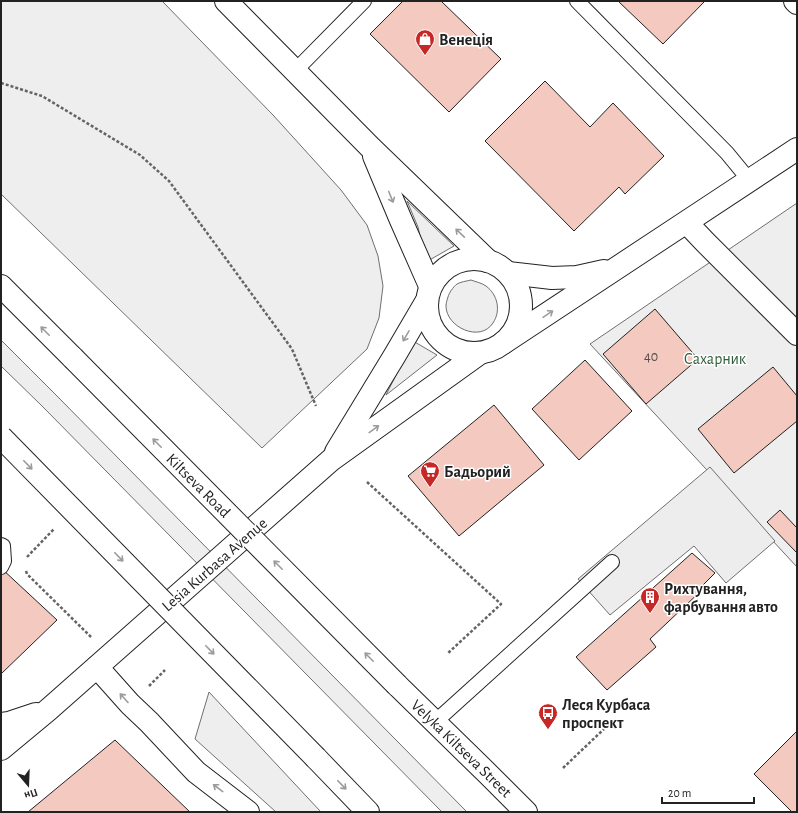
<svg xmlns="http://www.w3.org/2000/svg" width="798" height="813" font-family="'Alegreya Sans',sans-serif">
<style>
.green{fill:#eee;stroke:#6f6f6f}
.parking{fill:#ededed;stroke:#6f6f6f}
.building{fill:#f3c9c0;stroke:#222}
.lines{fill:none;stroke-linecap:round;stroke-linejoin:round}
.service-casing{stroke:#222;stroke-width:16}
.minor-casing{stroke:#222;stroke-width:24}
.secondary-casing{stroke:#222;stroke-width:24}
.primary-casing{stroke:#222;stroke-width:24}
.trunk-casing{stroke:#222;stroke-width:24}
.path{stroke:#646464;stroke-width:2.5;stroke-dasharray:3 2;stroke-linecap:butt}
.service{stroke:#fff;stroke-width:14}
.minor{stroke:#fff;stroke-width:22}
.secondary{stroke:#fff;stroke-width:22}
.primary{stroke:#fff;stroke-width:22}
.trunk{stroke:#fff;stroke-width:22}
.trunk-bridge-casing{stroke:#222;stroke-width:24;stroke-linecap:butt}
.trunk-bridge{stroke:#fff;stroke-width:22}
.oneway{stroke:#9c9c9c}
.labels{text-anchor:middle;stroke-width:3;stroke-linejoin:round;paint-order:stroke}
.number-label{font-size:14px;fill:#564c4a}
.poi-label{font-size:16px;font-weight:bold;fill:#222;stroke:#fff;text-anchor:start}
.park-label{font-size:16px;fill:#2f5e38;stroke:#fff}
.street-label{font-size:16px;fill:#222;stroke:#fff}
</style>
<rect width="100%" height="100%" fill="#fff"/>
<g class="green">
<path d="M1,1H162L273,115L341,190L367,225L378,256L383,286L379,318L367,349L262,448L1,194Z"/>
<path d="M407,201L454,246L426,262L418,227Z"/>
<path d="M797,203V567L590,344Z"/>
<path d="M471,280C476,282 482,283 486,286C498,295 501,311 493,323C480,343 446,327 446,306C446,303 447,300 448,297C449,293 453,287 457,284C460,282 467,281 471,280Z"/>
<path d="M1,340L55,394L467,812H442L43,407L1,366Z"/>
<path d="M413,341L437,355L386,395Z"/>
<path d="M209,692L321,812H276L195,739Z"/>
</g>
<path class="parking" d="M710,467L775,541L726,583L694,546L610,615L578,579Z"/>
<g class="building">
<path d="M403,1H441L501,59L449,112L370,34Z"/>
<path d="M618,1H705L663,44Z"/>
<path d="M545,81L590,127L613,103L664,156L625,194L619,187L574,231L485,141Z"/>
<path d="M655,309L698,359L646,404L603,354Z"/>
<path d="M585,360L632,411L579,460L532,409Z"/>
<path d="M773,367L797,396V421L734,473L698,429Z"/>
<path d="M494,405L544,465L459,536L408,476Z"/>
<path d="M780,510L797,528V553L767,522Z"/>
<path d="M692,553L715,573L700,588L703,589L650,639L656,647L607,690L576,657Z"/>
<path d="M1,568L57,620L1,674Z"/>
<path d="M797,731V812H792L754,774Z"/>
<path d="M115,740L190,812H28Z"/>
</g>
<g class="lines">
<g class="service-casing">
<g id="service">
<path d="M577,1L727,153L750,181"/>
<path d="M295,71L364,1"/>
<path d="M1,545L3,546L4,561L1,567"/>
<path d="M435,722L612,562"/>
</g>
</g>
<g class="minor-casing">
<g id="minor">
<path d="M795,1L797,3"/>
<path d="M687,223L705,242L797,334"/>
</g>
</g>
<g class="secondary-casing">
<g id="secondary">
<path d="M508,273L552,278L577,277L604,271"/>
<path d="M503,343C601,278 699,214 797,149"/>
</g>
</g>
<g class="primary-casing">
<g id="primary">
<path d="M226,1L371,148L488,261"/>
<path d="M374,156L400,218L430,286"/>
<circle cx="474" cy="306" r="47"/>
<path d="M336,452L395,355L426,302"/>
<path d="M97,667L130,704L149,722L196,772L248,812"/>
<path d="M1,724L9,723L36,714"/>
<path d="M1,749L48,710L331,460L480,353"/>
</g>
</g>
<g class="trunk-casing">
<g id="trunk">
<path d="M1,286L73,358"/>
<path d="M397,685L488,774L526,812"/>
<path d="M316,758L368,812"/>
</g>
</g>
<g class="path">
<path d="M1,83L42,96L140,155L169,181L292,349L316,406"/>
<path d="M367,482L501,604L447,654"/>
<path d="M27,557L54,529"/>
<path d="M26,571L27,574L91,637"/>
<path d="M149,686L165,670"/>
<path d="M563,768L604,729"/>
</g>
<use href="#service" class="service"/>
<use href="#minor" class="minor"/>
<use href="#secondary" class="secondary"/>
<use href="#primary" class="primary"/>
<use href="#trunk" class="trunk"/>
<g class="trunk-bridge-casing">
<g id="trunk-bridge">
<path d="M73,358L397,685"/>
<path d="M1,437L316,758"/>
</g>
</g>
<use href="#trunk-bridge" class="trunk-bridge"/>
</g>
<defs><path id="oneway-shaft" d="M-6 0H5M1.5-3L5.5 0L1.5 3" fill="none" stroke-width="1.6" stroke-linecap="round" stroke-linejoin="round"/></defs>
<g class="oneway">
<use href="#oneway-shaft" transform="translate(391 197) rotate(68)"/>
<use href="#oneway-shaft" transform="translate(460 233) rotate(-136)"/>
<use href="#oneway-shaft" transform="translate(548 314) rotate(-34)"/>
<use href="#oneway-shaft" transform="translate(45 331) rotate(-135)"/>
<use href="#oneway-shaft" transform="translate(406 336) rotate(120)"/>
<use href="#oneway-shaft" transform="translate(374 429) rotate(-36)"/>
<use href="#oneway-shaft" transform="translate(157 443) rotate(-135)"/>
<use href="#oneway-shaft" transform="translate(28 465) rotate(46)"/>
<use href="#oneway-shaft" transform="translate(119 557) rotate(46)"/>
<use href="#oneway-shaft" transform="translate(278 565) rotate(-135)"/>
<use href="#oneway-shaft" transform="translate(210 650) rotate(46)"/>
<use href="#oneway-shaft" transform="translate(369 657) rotate(-135)"/>
<use href="#oneway-shaft" transform="translate(124 698) rotate(-132)"/>
<use href="#oneway-shaft" transform="translate(342 785) rotate(46)"/>
<use href="#oneway-shaft" transform="translate(218 788) rotate(-143)"/>
</g>
<defs>
<g id="shop-pin" transform="scale(1)"><path d="M0 17L-7.5 6A9.5 9.5 0 1 1 7.5 6Z" fill="#c62828" stroke="#fff"/><path d="M-5-2.5h2.3a2.7 3.5 0 0 1 5.4 0H5L5.5 6h-11ZM-1.5-2.5h3a1.5 2.3 0 0 0-3 0Z" fill="#fff"/></g>
<g id="supermarket-pin" transform="scale(1)"><path d="M0 17L-7.5 6A9.5 9.5 0 1 1 7.5 6Z" fill="#c62828" stroke="#fff"/><path d="M-6-5.5h2.5l.6 2H6L4.5 2H-2.5L-4.4-4H-6ZM-1.5 3.2a1.3 1.3 0 1 0 .1 0ZM3 3.2a1.3 1.3 0 1 0 .1 0Z" fill="#fff"/></g>
<g id="building-pin" transform="scale(1)"><path d="M0 17L-7.5 6A9.5 9.5 0 1 1 7.5 6Z" fill="#c62828" stroke="#fff"/><path d="M-4-6H4V6H1V3H-1V6H-4ZM-2.5-4.3h1.7v1.8h-1.7ZM.8-4.3h1.7v1.8H.8ZM-2.5-1h1.7V.8h-1.7ZM.8-1h1.7V.8H.8Z" fill="#fff"/></g>
<g id="bus-pin" transform="scale(1)"><path d="M0 17L-7.5 6A9.5 9.5 0 1 1 7.5 6Z" fill="#c62828" stroke="#fff"/><path d="M-5-6H5V4H4V6H2V4H-2V6H-4V4H-5ZM-3.5-4V0h7V-4ZM-3.5 1.2v1.5H-2V1.2ZM2 1.2v1.5H3.5V1.2Z" fill="#fff"/></g>
</defs>
<g fill-rule="evenodd">
<use href="#shop-pin" x="425" y="39"/>
<use href="#supermarket-pin" x="430" y="471"/>
<use href="#building-pin" x="650" y="597"/>
<use href="#bus-pin" x="548" y="713"/>
</g>
<g class="labels">
<g class="number-label">
<text x="651" y="361">40</text>
</g>
<g class="poi-label">
<text x="439" y="45">Венеція</text>
<text x="444" y="477">Бадьорий</text>
<text x="664" y="594">Рихтування,<tspan x="664" dy="18">фарбування авто</tspan></text>
<text x="562" y="710">Леся Курбаса<tspan x="562" dy="18">проспект</tspan></text>
</g>
<g class="park-label">
<text x="715" y="364">Сахарник</text>
</g>
<g class="street-label">
<text transform="translate(199 485) rotate(45)" y="6">Kiltseva Road</text>
<text transform="translate(214 564) rotate(-41)" y="6">Lesia Kurbasa Avenue</text>
<text transform="translate(462 748) rotate(44)" y="6">Velyka Kiltseva Street</text>
</g>
</g>
<rect width="798" height="813" fill="none" stroke="#222222" stroke-width="4"/>
<g transform="translate(28 785) rotate(161)" stroke="#ffffff" stroke-width="3" paint-order="stroke">
<path d="M0-3L7 15L0 10L-7 15Z" fill="#222222"/>
<text y="-6" font-size="11" font-weight="bold" text-anchor="middle" fill="#222222">Пн</text>
</g>
<path d="M662 797v6h92v-6" fill="none" stroke="#222222" stroke-width="2"/>
<text x="668" y="797" font-size="12" fill="#222222" stroke="#ffffff" stroke-width="3" paint-order="stroke">20 m</text>
</svg>
